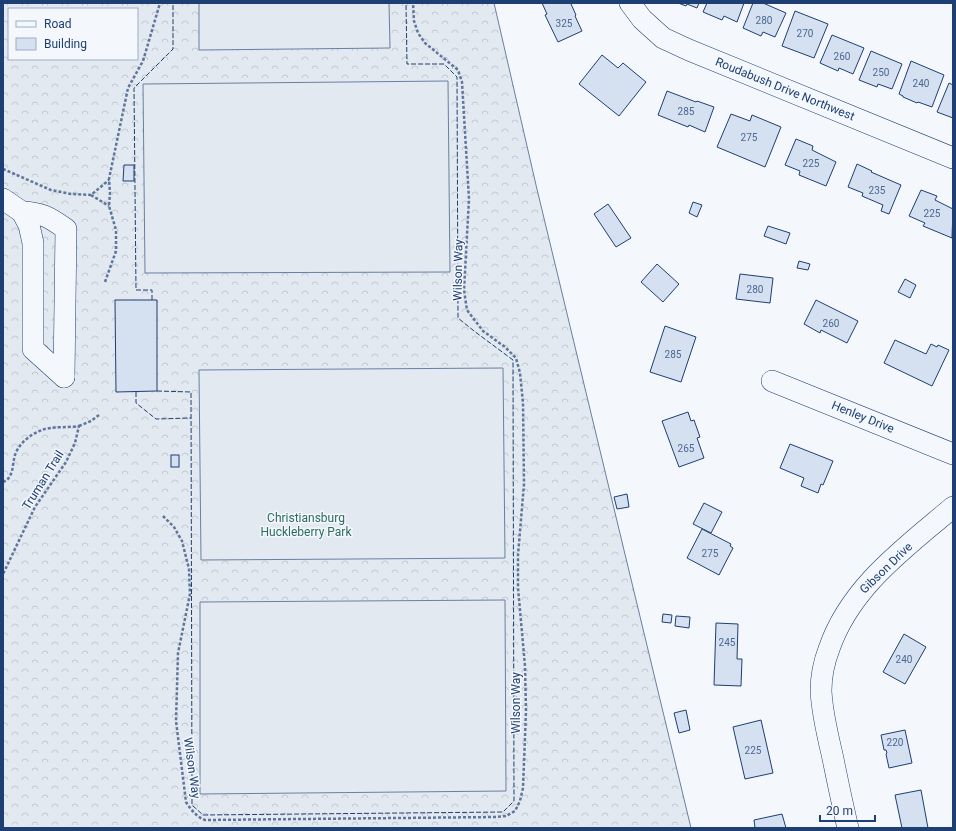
<svg xmlns="http://www.w3.org/2000/svg" width="956" height="831" font-family="Roboto,sans-serif">
<style>
.forest{fill:url(#forest-crowns);stroke:#687fa3;fill-rule:evenodd}
.garden{fill:#e3e9f0;stroke:#687fa3}
.building{fill:#d5e0f0;stroke:#1d3f73}
.lines{fill:none;stroke-linecap:round;stroke-linejoin:round}
.minor-casing{stroke:#1d3f73;stroke-width:22}
.path{stroke:#5e769c;stroke-width:2.5;stroke-dasharray:3 2;stroke-linecap:butt}
.minor{stroke:#f4f7fb;stroke-width:21}
.fence{stroke:#1d3f73;stroke-width:1;stroke-dasharray:5 2;stroke-linecap:butt}
.labels{text-anchor:middle;stroke-width:3;stroke-linejoin:round;paint-order:stroke}
.number-label{font-size:10px;fill:#4b6792}
.street-label{font-size:12px;fill:#1d3f73;stroke:#f4f7fb}
.park-label{font-size:12px;fill:#2c6c60;stroke:#f4f7fb}
</style>
<defs>
<pattern id="forest-crowns" width="20" height="18" patternUnits="userSpaceOnUse"><rect width="20" height="18" fill="#e3e9f0"/><path d="M2 6a3 3 0 1 1 6 0M12 15a3 3 0 1 1 6 0" fill="none" stroke="#c2c9d1"/></pattern>
</defs>
<rect width="100%" height="100%" fill="#f4f7fb"/>
<path class="forest" d="M3,3H494L536,185L691,828H3ZM9,9H137V59H9Z"/>
<g class="garden">
<path d="M199,3H389L390,48L199,50Z"/>
<path d="M448,81L450,272L145,273L143,84Z"/>
<path d="M503,368L505,558L201,560L199,370Z"/>
<path d="M505,600L506,791L200,794V602Z"/>
</g>
<g class="building">
<path d="M542,3H572L571,4L576,15L575,16L582,31L558,42L545,15L547,14Z"/>
<path d="M678,3H699L697,8L687,4L686,6Z"/>
<path d="M707,3H744L737,22L724,16L722,20L703,12Z"/>
<path d="M753,3H763L786,13L775,37L763,32L761,36L743,28Z"/>
<path d="M795,11L828,24L814,58L782,46Z"/>
<path d="M832,35L864,48L853,74L839,68L838,71L820,63Z"/>
<path d="M871,51L902,64L892,89L878,84L877,87L859,80Z"/>
<path d="M602,55L618,68L623,63L646,82L619,116L579,84Z"/>
<path d="M911,61L944,75L932,107L918,102L917,103L903,97V96L899,94Z"/>
<path d="M949,83L953,85V118L937,112Z"/>
<path d="M667,91L696,102L697,101L714,107L705,132L689,125L688,127L658,115Z"/>
<path d="M731,114L750,121L752,115L781,127L765,167L717,147Z"/>
<path d="M796,139L813,146L812,150L836,162L826,186L799,175L800,171L785,165Z"/>
<path d="M857,164L872,171L871,172L901,185L889,214L881,211L883,205L862,196L863,193L848,187Z"/>
<path d="M124,165H134V181H123Z"/>
<path d="M921,190L937,196L935,200L953,209L952,238L923,226L925,223L909,216Z"/>
<path d="M693,202L702,205L697,217L689,213Z"/>
<path d="M608,204L631,238L616,247L594,214Z"/>
<path d="M768,226L790,233L786,244L764,236Z"/>
<path d="M799,261L810,264L808,270L797,268Z"/>
<path d="M657,264L679,284L663,302L641,282Z"/>
<path d="M740,274L773,278L770,303L736,299Z"/>
<path d="M905,279L916,285L910,298L898,292Z"/>
<path d="M115,300H157V391L116,392Z"/>
<path d="M816,300L858,321L847,343L821,330L820,333L804,324Z"/>
<path d="M665,326L696,337L681,382L650,372Z"/>
<path d="M895,340L926,354L931,344L937,347L938,345L949,350L932,386L884,363Z"/>
<path d="M688,412L691,421L694,420L700,437L697,438L704,458L679,467L662,421Z"/>
<path d="M790,444L833,461L823,485L821,484L818,493L801,486L804,478L780,468Z"/>
<rect x="171" y="455" width="8" height="12"/>
<path d="M627,494L629,507L617,509L614,497Z"/>
<path d="M704,503L722,512L711,533L693,524Z"/>
<path d="M702,529L731,544L730,546L733,548L719,575L687,558Z"/>
<path d="M663,614L672,615L671,623L662,622Z"/>
<path d="M676,616L690,617L689,628L675,626Z"/>
<path d="M716,623L738,624L737,659H742L741,686L714,685Z"/>
<path d="M904,634L926,647L905,684L883,672Z"/>
<path d="M686,710L690,730L679,733L674,713Z"/>
<path d="M761,720L773,773L745,779L733,727Z"/>
<path d="M905,730L912,763L889,768L886,754L887,753L886,750H884L881,735Z"/>
<path d="M921,790L928,828H902L895,795Z"/>
<path d="M782,814L786,828H755L754,820Z"/>
</g>
<g class="lines">
<g class="minor-casing">
<g id="minor">
<path d="M630,3L642,19L663,38L689,50L953,158"/>
<path d="M3,199L22,212L29,225L33,243V349L64,377"/>
<path d="M22,212C43,213 49,217 66,229L64,377"/>
<path d="M772,381L953,454"/>
<path d="M848,828C842,803 837,778 832,754C827,733 822,712 821,691C821,677 824,662 829,649C850,587 905,548 953,507"/>
</g>
</g>
<g class="path">
<path d="M3,169L51,190L71,194L91,195L109,180"/>
<path d="M91,195L109,206"/>
<path d="M105,282L116,251V230L109,206L110,193L109,179L128,88L143,61L160,3"/>
<path d="M79,426L91,421L99,415"/>
<path d="M3,482C14,478 12,465 15,455C19,443 31,434 42,430C52,426 68,428 79,426L75,443L66,462L35,507L3,574"/>
<path d="M163,516L174,527L182,541L189,569L190,594L178,653L176,721L186,802C191,810 197,817 205,820L496,817L506,816L515,811L520,801L523,788L526,711L525,666L518,588V555L524,484L523,403L520,373L516,358L505,347L483,331L467,310L464,290L469,199L462,82L458,70L425,43L418,33L414,21L413,3"/>
</g>
<use href="#minor" class="minor"/>
<g class="fence">
<path d="M152,300V290H136L134,88L173,49V3"/>
<path d="M157,391L191,392L192,805L203,815L503,812L514,801L513,360L474,331L458,318L457,77L444,64H407L406,3"/>
<path d="M136,392V403L156,419L191,418"/>
</g>
</g>
<g class="labels">
<g class="number-label">
<text x="764" y="24">280</text>
<text x="564" y="27">325</text>
<text x="805" y="37">270</text>
<text x="842" y="60">260</text>
<text x="881" y="76">250</text>
<text x="921" y="87">240</text>
<text x="686" y="115">285</text>
<text x="749" y="141">275</text>
<text x="811" y="167">225</text>
<text x="877" y="194">235</text>
<text x="932" y="217">225</text>
<text x="755" y="293">280</text>
<text x="831" y="327">260</text>
<text x="673" y="358">285</text>
<text x="686" y="452">265</text>
<text x="710" y="557">275</text>
<text x="727" y="646">245</text>
<text x="904" y="663">240</text>
<text x="895" y="746">220</text>
<text x="753" y="754">225</text>
</g>
<g class="street-label">
<text transform="translate(785 89) rotate(22)" y="4">Roudabush Drive Northwest</text>
<text transform="translate(458 270) rotate(-89)" y="4">Wilson Way</text>
<text transform="translate(863 417) rotate(22)" y="4">Henley Drive</text>
<text transform="translate(43 480) rotate(-58)" y="4">Truman Trail</text>
<text transform="translate(886 568) rotate(-44)" y="4">Gibson Drive</text>
<text transform="translate(516 703) rotate(-90)" y="4">Wilson Way</text>
<text transform="translate(192 768) rotate(82)" y="4">Wilson Way</text>
</g>
<g class="park-label">
<text x="306" y="522">Christiansburg<tspan x="306" dy="14">Huckleberry Park</tspan></text>
</g>
</g>
<rect width="956" height="831" fill="none" stroke="#1d3f73" stroke-width="8"/>
<rect x="8" y="8" width="130" height="52" fill="#f4f7fb" stroke="#9eadc5"/>
<rect x="16" y="21" width="20" height="6" fill="#f4f7fb" stroke="#9eadc5"/>
<text x="44" y="28" font-size="12" fill="#1d3f73">Road</text>
<rect x="16" y="38" width="20" height="12" fill="#d5e0f0" stroke="#9eadc5"/>
<text x="44" y="48" font-size="12" fill="#1d3f73">Building</text>
<path d="M820 815v6h55v-6" fill="none" stroke="#1d3f73" stroke-width="2"/>
<text x="826" y="815" font-size="12" fill="#1d3f73" stroke="#f4f7fb" stroke-width="3" paint-order="stroke">20 m</text>
</svg>
